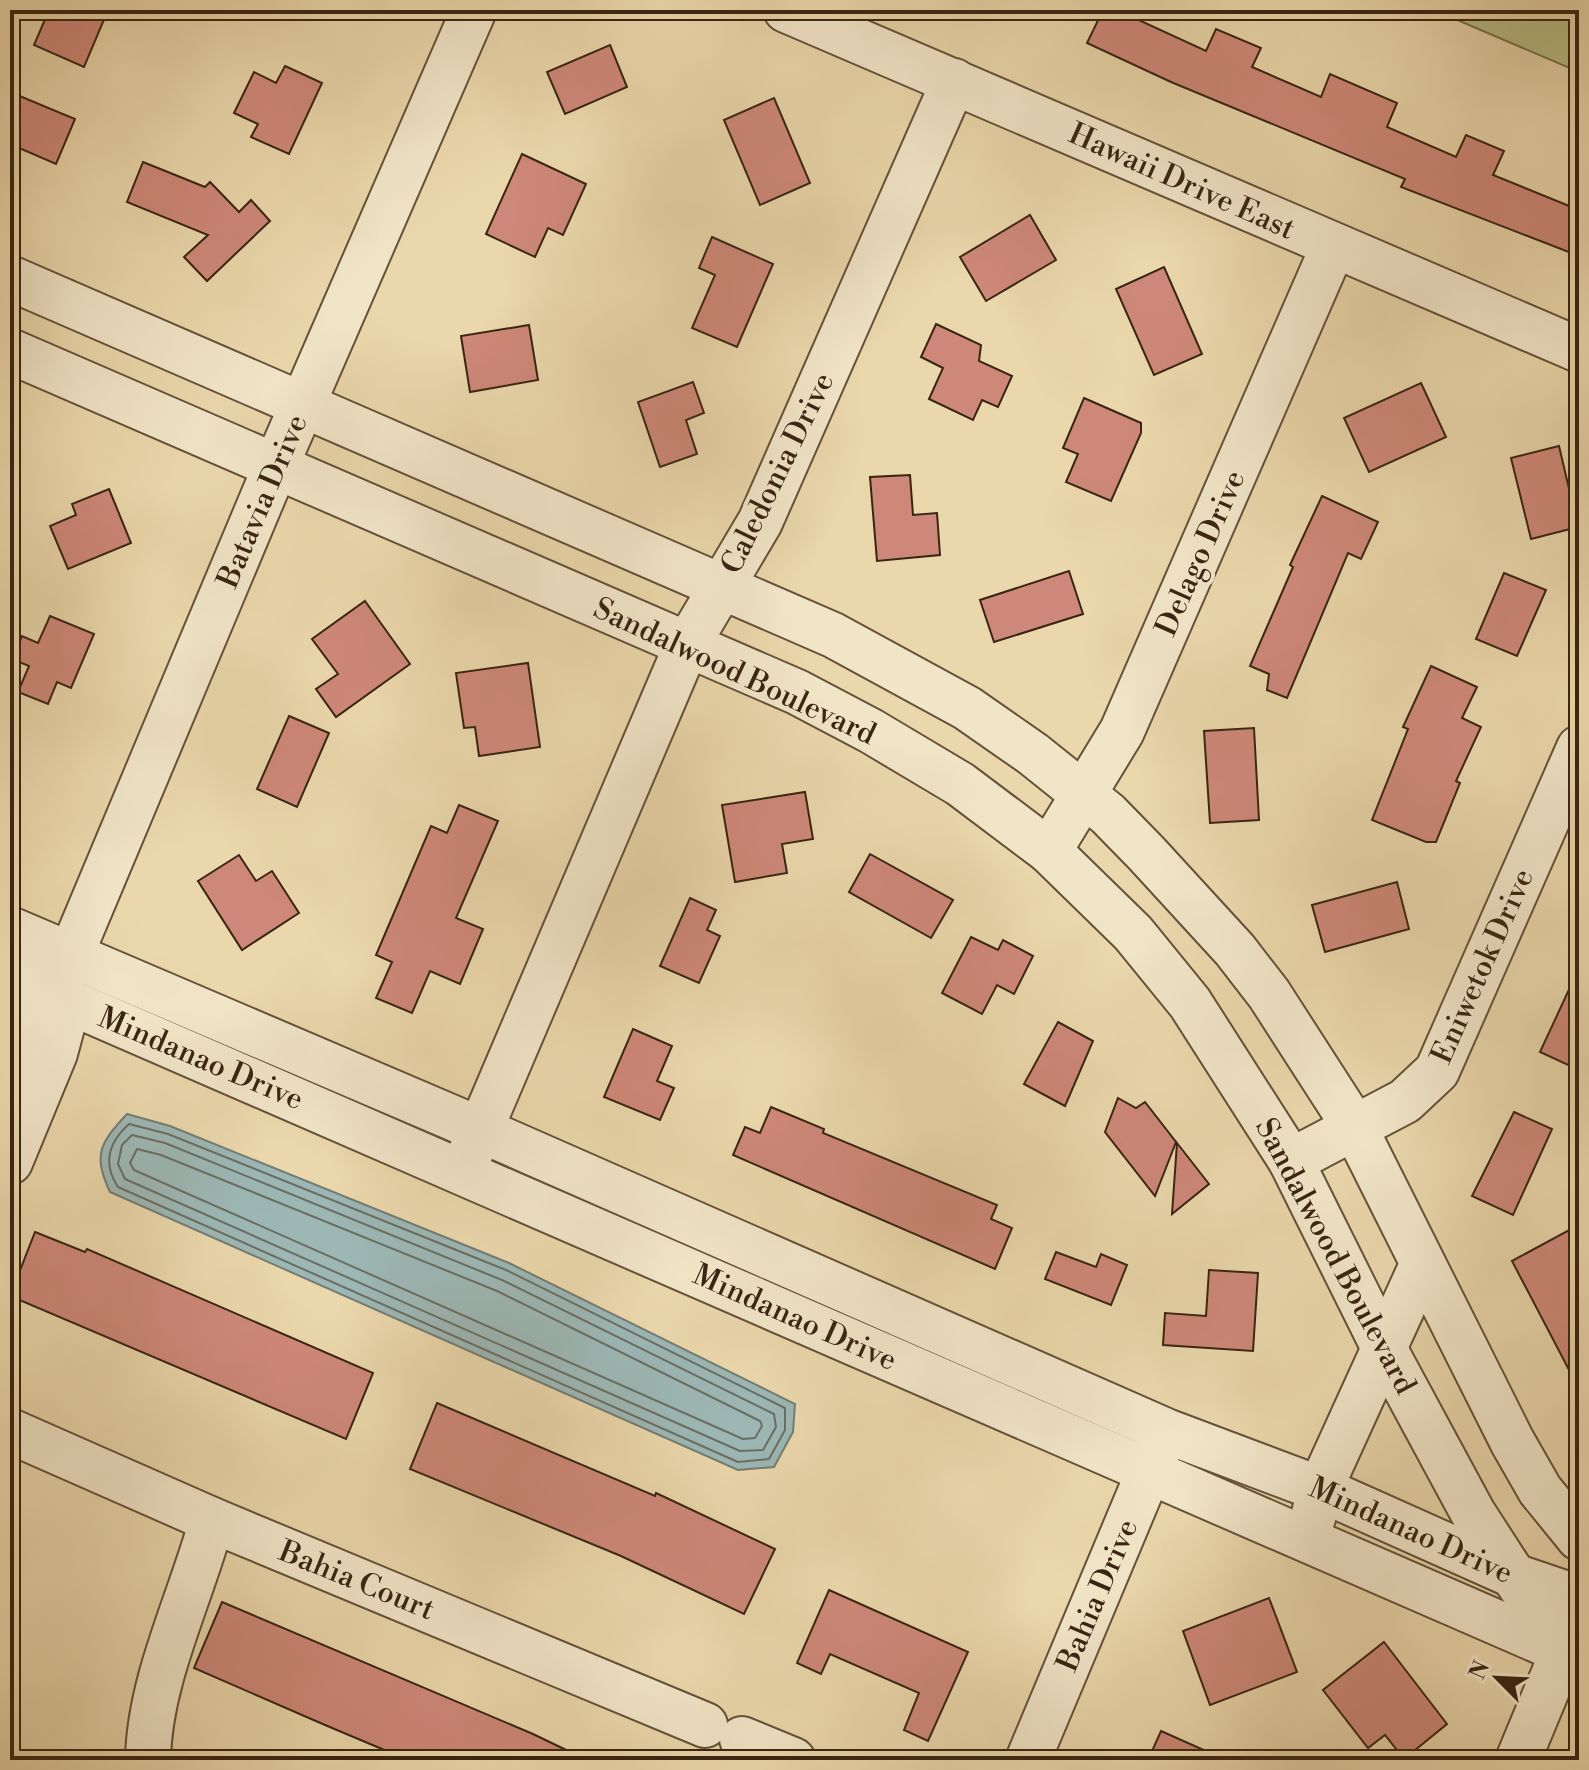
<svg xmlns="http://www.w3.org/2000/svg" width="1589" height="1770" font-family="'Libre Bodoni',serif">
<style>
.green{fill:#b8be87;stroke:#78724d;stroke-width:2}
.water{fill:#9cb7b4;stroke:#747d74;stroke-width:2}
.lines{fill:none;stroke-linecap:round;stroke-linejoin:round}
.shore{stroke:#6a6e64;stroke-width:2}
.building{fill:#ce8879;stroke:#392513;stroke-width:2}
.minor-casing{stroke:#655239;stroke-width:48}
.minor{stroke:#f1e5c8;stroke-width:44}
.labels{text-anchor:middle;stroke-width:8;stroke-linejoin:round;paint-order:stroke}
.street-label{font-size:30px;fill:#392513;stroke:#f1e5c8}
</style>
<rect width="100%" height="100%" fill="#ead7ab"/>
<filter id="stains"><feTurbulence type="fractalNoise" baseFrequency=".0025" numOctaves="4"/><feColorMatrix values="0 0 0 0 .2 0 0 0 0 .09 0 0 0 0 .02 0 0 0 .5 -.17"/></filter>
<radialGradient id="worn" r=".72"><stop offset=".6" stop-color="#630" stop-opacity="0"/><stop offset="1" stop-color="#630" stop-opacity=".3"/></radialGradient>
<path class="green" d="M1434,10H1579V72Z"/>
<path class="water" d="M127,1114L170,1126L509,1263L795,1404L793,1432L774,1467L738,1470L110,1192C93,1155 99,1144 127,1114Z"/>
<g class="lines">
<g class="shore">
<path d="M129,1124L168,1134L506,1270L785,1408V1430L769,1459L738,1462L118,1187C102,1163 109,1142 129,1124Z"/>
<path d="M132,1135L165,1143L502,1280L774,1414L776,1427L763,1450L740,1451L125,1179L118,1164L122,1145Z"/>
<path d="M137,1149L161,1155L497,1291L760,1421L762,1426L755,1438L743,1439L134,1170L130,1163Z"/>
</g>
</g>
<g class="building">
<path d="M49,10H108L84,67L34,45Z"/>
<path d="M1103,10H1117L1206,51L1216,29L1261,48L1252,67L1321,97L1330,74L1397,103L1387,127L1456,157L1466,135L1504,151L1493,175L1579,210V256L1401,187L1405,179L1171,82L1087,43Z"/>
<path d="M610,45L627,87L565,114L547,72Z"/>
<path d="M285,66L322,83L289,154L251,137L258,124L234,113L254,72L276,83Z"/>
<path d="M10,92L75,119L56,164L10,144Z"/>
<path d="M774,98L810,183L760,205L724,120Z"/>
<path d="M522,154L586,184L563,235L548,228L535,257L486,234Z"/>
<path d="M143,162L205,187L210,182L239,212L251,200L270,221L207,281L184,257L208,235L127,202Z"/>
<path d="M1030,215L1056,260L986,301L960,257Z"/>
<path d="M712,237L773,264L737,347L692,328L715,275L699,268Z"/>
<path d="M1164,267L1202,354L1154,375L1116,289Z"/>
<path d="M936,324L981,345L979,361L1012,376L998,407L982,400L973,420L929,399L943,368L921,357Z"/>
<path d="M529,325L538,380L470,392L461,336Z"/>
<path d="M693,382L704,413L686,420L697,454L660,467L638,402Z"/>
<path d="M1421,383L1446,437L1369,472L1344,418Z"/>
<path d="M1084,398L1141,423V433L1111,501L1066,482L1078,454L1063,448Z"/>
<path d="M1559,446L1578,527L1531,539L1511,458Z"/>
<path d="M910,475L913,515L937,513L940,555L877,561L870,477Z"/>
<path d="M109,489L131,543L68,569L50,526L76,515L72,504Z"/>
<path d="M1322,496L1378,522L1361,559L1348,553L1287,698L1267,690L1269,674L1250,666L1293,567L1290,565Z"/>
<path d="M1069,571L1083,614L994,642L980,600Z"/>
<path d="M1504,573L1546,590L1517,656L1476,639Z"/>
<path d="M365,601L410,664L336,717L316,689L338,674L312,639Z"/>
<path d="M50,616L94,634L71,688L57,682L48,704L18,692L29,666L12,659L22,636L38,643Z"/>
<path d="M528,663L540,747L479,756L475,727L464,728L456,673Z"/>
<path d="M1431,666L1477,687L1462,718L1481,727L1456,781L1460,783L1436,842H1426L1372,820L1408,729L1403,727Z"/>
<path d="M289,716L329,733L297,807L257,789Z"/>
<path d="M1254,728L1259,820L1210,823L1204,731Z"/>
<path d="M805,792L813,839L782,844L787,873L735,882L722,805Z"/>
<path d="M459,805L498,821L456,918L483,929L460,984L430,971L412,1013L376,998L392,962L376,955L431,826L447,833Z"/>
<path d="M870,854L953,900L931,938L849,892Z"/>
<path d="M239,855L256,881L272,871L299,913L242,950L198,881Z"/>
<path d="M1397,882L1409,929L1325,952L1312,905Z"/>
<path d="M690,898L716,910L707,930L720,936L699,983L660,966Z"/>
<path d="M971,937L998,950L1003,940L1033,956L1014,994L997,985L982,1014L942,993Z"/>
<path d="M1579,968V1070L1540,1052Z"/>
<path d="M1058,1022L1093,1041L1065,1106L1024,1084Z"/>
<path d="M633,1029L672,1046L657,1081L674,1088L660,1120L604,1097Z"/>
<path d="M1118,1098L1136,1108L1145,1102L1176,1142L1155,1196L1105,1132Z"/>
<path d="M771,1107L824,1129L823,1133L997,1205L991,1219L1012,1228L995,1269L733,1155L745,1127L760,1133Z"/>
<path d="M1514,1112L1552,1129L1513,1215L1472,1196Z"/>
<path d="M1177,1143L1209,1184L1172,1214Z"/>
<path d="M1571,1229L1579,1244V1389L1512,1261Z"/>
<path d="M35,1232L85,1252L87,1249L373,1373L346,1439L10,1296Z"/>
<path d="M1056,1252L1096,1267L1101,1254L1127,1265L1111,1305L1045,1279Z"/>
<path d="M1209,1270L1258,1273L1253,1351L1163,1345L1165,1313L1206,1316Z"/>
<path d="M437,1403L655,1496L656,1493L775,1549L744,1614L621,1556L410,1469Z"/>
<path d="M829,1590L968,1652L928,1741L904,1730L919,1693L830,1654L821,1674L797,1663Z"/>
<path d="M1269,1598L1297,1672L1210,1705L1183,1631Z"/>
<path d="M222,1602L533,1734L587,1760H408L325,1725L194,1668Z"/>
<path d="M1384,1642L1447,1724L1404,1759L1385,1735L1368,1748L1323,1690Z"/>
<path d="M1161,1731L1226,1760H1148Z"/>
</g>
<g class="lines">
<g class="minor-casing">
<g id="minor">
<path d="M786,10L1579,350"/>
<path d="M10,278L833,635L967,708L1033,754L1108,814L1147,854L1235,950L1269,994L1354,1126L1512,1441L1540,1490L1579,1538"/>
<path d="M10,351L797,692L871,731L960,784L1049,851L1133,933L1190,1003L1291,1161L1385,1350L1473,1513L1563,1652"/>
<path d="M1049,851L1122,731L1333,247"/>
<path d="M10,929L481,1130L1166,1431L1320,1489L1517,1577L1579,1598"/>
<path d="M10,976L1567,1653"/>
<path d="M10,1075L25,1039L54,995L275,468L474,10"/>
<path d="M470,1154L686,647L760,522L954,81"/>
<path d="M1291,1161L1405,1101L1437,1071L1579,748"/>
<path d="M10,1162L55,1053L62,1027L54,995"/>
<path d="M10,1431L212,1520L705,1725"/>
<path d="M1313,1518L1320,1489L1422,1265"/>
<path d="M742,1739L793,1760"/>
<path d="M148,1760C149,1680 191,1598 212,1520"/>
<path d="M1028,1760L1160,1445"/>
<path d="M1518,1760L1574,1625"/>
</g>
</g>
<use href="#minor" class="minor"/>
</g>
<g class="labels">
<g class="street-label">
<text transform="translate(1182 181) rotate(24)" y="10">Hawaii Drive East</text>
<text transform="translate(777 473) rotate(-64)" y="10">Caledonia Drive</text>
<text transform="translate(262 501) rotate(-67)" y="10">Batavia Drive</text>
<text transform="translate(1200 553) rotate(-66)" y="10">Delago Drive</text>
<text transform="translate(735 671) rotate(25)" y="10">Sandalwood Boulevard</text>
<text transform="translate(1482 966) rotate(-66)" y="10">Eniwetok Drive</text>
<text transform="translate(201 1058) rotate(23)" y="10">Mindanao Drive</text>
<text transform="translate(1336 1256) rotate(62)" y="10">Sandalwood Boulevard</text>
<text transform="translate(795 1317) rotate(24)" y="10">Mindanao Drive</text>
<text transform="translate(1411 1530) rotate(24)" y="10">Mindanao Drive</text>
<text transform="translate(357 1580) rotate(22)" y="10">Bahia Court</text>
<text transform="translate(1097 1595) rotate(-67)" y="10">Bahia Drive</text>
</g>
</g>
<rect width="1589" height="1770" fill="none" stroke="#ead7ab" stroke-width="40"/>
<rect x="12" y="12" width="1565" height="1746" fill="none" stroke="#392513" stroke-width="4"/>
<rect x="20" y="20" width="1549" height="1730" fill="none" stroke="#392513" stroke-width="2"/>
<g transform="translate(1497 1678) rotate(294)" stroke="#f1e5c8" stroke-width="6" paint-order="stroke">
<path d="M0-6L14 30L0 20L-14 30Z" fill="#392513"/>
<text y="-12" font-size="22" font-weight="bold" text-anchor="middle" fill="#392513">N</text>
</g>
<rect width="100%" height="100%" filter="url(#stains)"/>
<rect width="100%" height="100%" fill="url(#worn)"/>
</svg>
